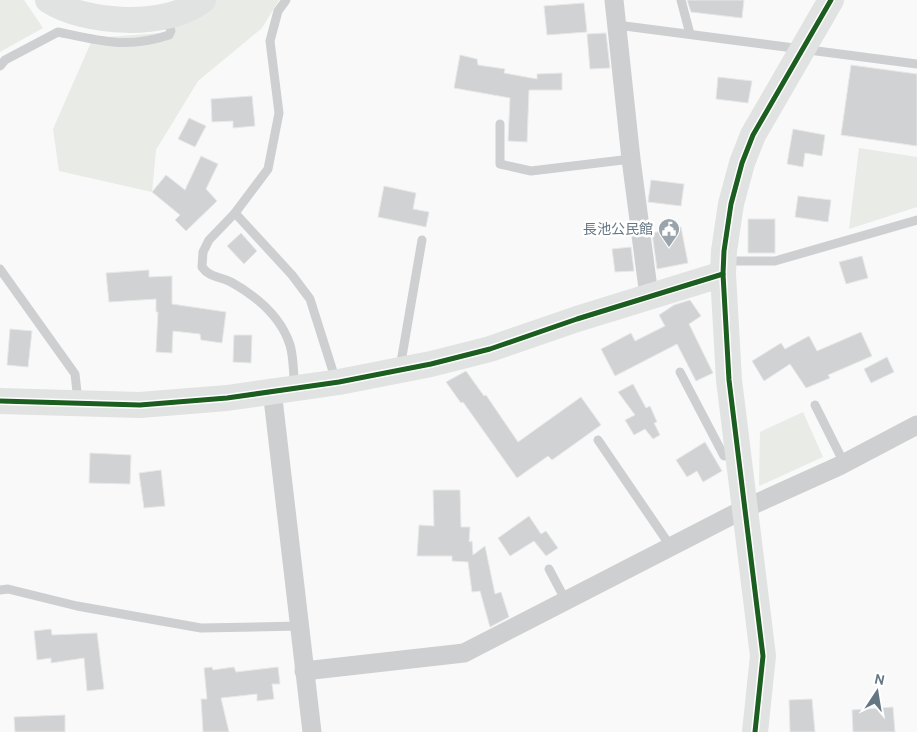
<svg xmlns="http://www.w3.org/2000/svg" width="917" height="732" font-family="Cabin,'Noto Sans JP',sans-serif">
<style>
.green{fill:#e8ebe6}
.building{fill:#d0d2d3;stroke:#e8e8e8}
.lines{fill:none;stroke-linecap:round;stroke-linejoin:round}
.lane{stroke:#cecfd0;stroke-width:9}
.street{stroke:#cecfd0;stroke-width:19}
.secondary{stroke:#e1e2e2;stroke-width:26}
.cycleway-casing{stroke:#fff;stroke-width:8}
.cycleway{stroke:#1b5e20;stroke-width:5}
.labels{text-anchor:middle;stroke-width:5;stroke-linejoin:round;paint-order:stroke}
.poi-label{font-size:14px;fill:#657683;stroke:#fff;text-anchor:end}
</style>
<rect width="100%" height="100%" fill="#f9f9f9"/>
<g class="green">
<path d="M0,0H24L43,28L0,52Z"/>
<path d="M217,0H279L262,28L198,81L156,150L152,192L59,171L53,129L93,38L162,33Z"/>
<path d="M859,148L917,157V207L849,229Z"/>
<path d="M803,412L823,457L759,486L760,432Z"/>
</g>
<g class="building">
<path d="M687,0H744L742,18L691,12Z"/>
<path d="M584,3L587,32L547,35L544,6Z"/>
<path d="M606,33L610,68L590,69L587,34Z"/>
<path d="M460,55L477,59L478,65L505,69L504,73L537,79V74L562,73V90H529L527,142L508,141L510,98L454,88Z"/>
<path d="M851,65L917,74V146L841,135Z"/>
<path d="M718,77L752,81L748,103L716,99Z"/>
<path d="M252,96L255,126L233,128V121L212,122L211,99Z"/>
<path d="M189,118L206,126L195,147L178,139Z"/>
<path d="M793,129L825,135L822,156L805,153L803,167L787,164Z"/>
<path d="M201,156L218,164L206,189L217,201L186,231L175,220L180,215L152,192L166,175L185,190Z"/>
<path d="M651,180L684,184L681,206L648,202Z"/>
<path d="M384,186L416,193L413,209L429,212L426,227L378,217Z"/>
<path d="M798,196L831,200L828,222L795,217Z"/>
<rect x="748" y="219" width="27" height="34"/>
<path d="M681,227L688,263L657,269L652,233Z"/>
<path d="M241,233L257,251L244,264L227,246Z"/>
<path d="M631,247L634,271L615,272L612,249Z"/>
<path d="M862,256L868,278L846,284L839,262Z"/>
<path d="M149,270V277L172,276V304L226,312L222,343L201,340L200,334L173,331L172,353L156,352L158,312H156V299L109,302L106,273Z"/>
<path d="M690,300L701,316L689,324L713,373L696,381L677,344L615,376L601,349L631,333L635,341L665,326L659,315L674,305Z"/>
<path d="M10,329L32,331L28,367L7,365Z"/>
<path d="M861,332L872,356L828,375L830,378L806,388L790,364L764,381L752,361L781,343L785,349L809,336L817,351Z"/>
<path d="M234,335H252L251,363L233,362Z"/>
<path d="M887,357L894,372L871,383L864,369Z"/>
<path d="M466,371L484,396L486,395L518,442L581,397L601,425L552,460L548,456L517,478L463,402L461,403L446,382Z"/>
<path d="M633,384L646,408L650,406L657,422L654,423L660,435L653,439L645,429L634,435L625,420L635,415L618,392Z"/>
<path d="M705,442L722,471L703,482L697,471L687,477L676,460Z"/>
<path d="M90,453L131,455L130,484L89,483Z"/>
<path d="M161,470L165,506L144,508L139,473Z"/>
<path d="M433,490H460L461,527H470L469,542L472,541L473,555L485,546L495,594L501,592L509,617L490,627L480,591L472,592L468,562L452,561V556H417L419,525L434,526Z"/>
<path d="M529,516L541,534L546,531L558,548L546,556L534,541L510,556L498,538Z"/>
<path d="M51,629L52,635L97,633L104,689L87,691L84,658L51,663V658L37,660L34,631Z"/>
<path d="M212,667L213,670L234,667L236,672L278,667L280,684H272L274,699L257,701V694L221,698L229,732H203L201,699H207L204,668Z"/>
<path d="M812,699L815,732H790L789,700Z"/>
<path d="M893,707L895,732H853L852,710Z"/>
<path d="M65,715V732H15L14,717Z"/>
</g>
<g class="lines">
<g class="lane">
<path d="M286,0L278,11L270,41L279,113L268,169L235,213L209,240L203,252L202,267C210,278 219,276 231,282C256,296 281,317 290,345C294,358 293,374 295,387"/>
<path d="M681,0L690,34"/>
<path d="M617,25L917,64"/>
<path d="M0,66L5,60L58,32C100,41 127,49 169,35L171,31L167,18"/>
<path d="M500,124V164L531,171L631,159"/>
<path d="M235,213L292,275L310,299L336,381"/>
<path d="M726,261H775L917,220"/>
<path d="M0,269L75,374L78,401"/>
<path d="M400,368L422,240"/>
<path d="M680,372L724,456L737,455"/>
<path d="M815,405L844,463"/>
<path d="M598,440L671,547"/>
<path d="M549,569L566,601"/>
<path d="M0,590L8,589L77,606L201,628L300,626"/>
</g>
<g class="street">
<path d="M614,0L631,159L649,296"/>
<path d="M272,390L312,732"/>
<path d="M304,671L464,653L746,508L839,466L917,425"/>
</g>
<g class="secondary">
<path d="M48,0C85,24 166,29 203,0"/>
<path d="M0,401L140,405L227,398L339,382L431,364L490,349L577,319L723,274"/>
<path d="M755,732L763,656L729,380L723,274L724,251L731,204L742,163L753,135L831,0"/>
</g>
<g class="cycleway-casing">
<g id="cycleway">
<path d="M0,401L140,405L227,398L339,382L431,364L490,349L577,319L723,274"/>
<path d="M755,732L763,656L729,380L723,274L724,251L731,204L742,163L753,135L831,0"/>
</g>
</g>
<use href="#cycleway" class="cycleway"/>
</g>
<defs>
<g id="civic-pin" transform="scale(1.125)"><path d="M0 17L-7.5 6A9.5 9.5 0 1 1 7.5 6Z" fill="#99a4ac" stroke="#fff"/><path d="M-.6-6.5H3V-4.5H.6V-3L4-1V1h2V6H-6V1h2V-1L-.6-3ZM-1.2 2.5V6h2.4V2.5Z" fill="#fff"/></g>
</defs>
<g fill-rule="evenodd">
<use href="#civic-pin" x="669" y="229"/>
</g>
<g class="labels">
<g class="poi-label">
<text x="653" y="234">長池公民館</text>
</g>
</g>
<g transform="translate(877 692) rotate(12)" stroke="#ffffff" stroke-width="4" paint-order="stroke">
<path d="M0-4L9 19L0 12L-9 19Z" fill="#657683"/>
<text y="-8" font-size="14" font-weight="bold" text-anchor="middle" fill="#657683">N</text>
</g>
</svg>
